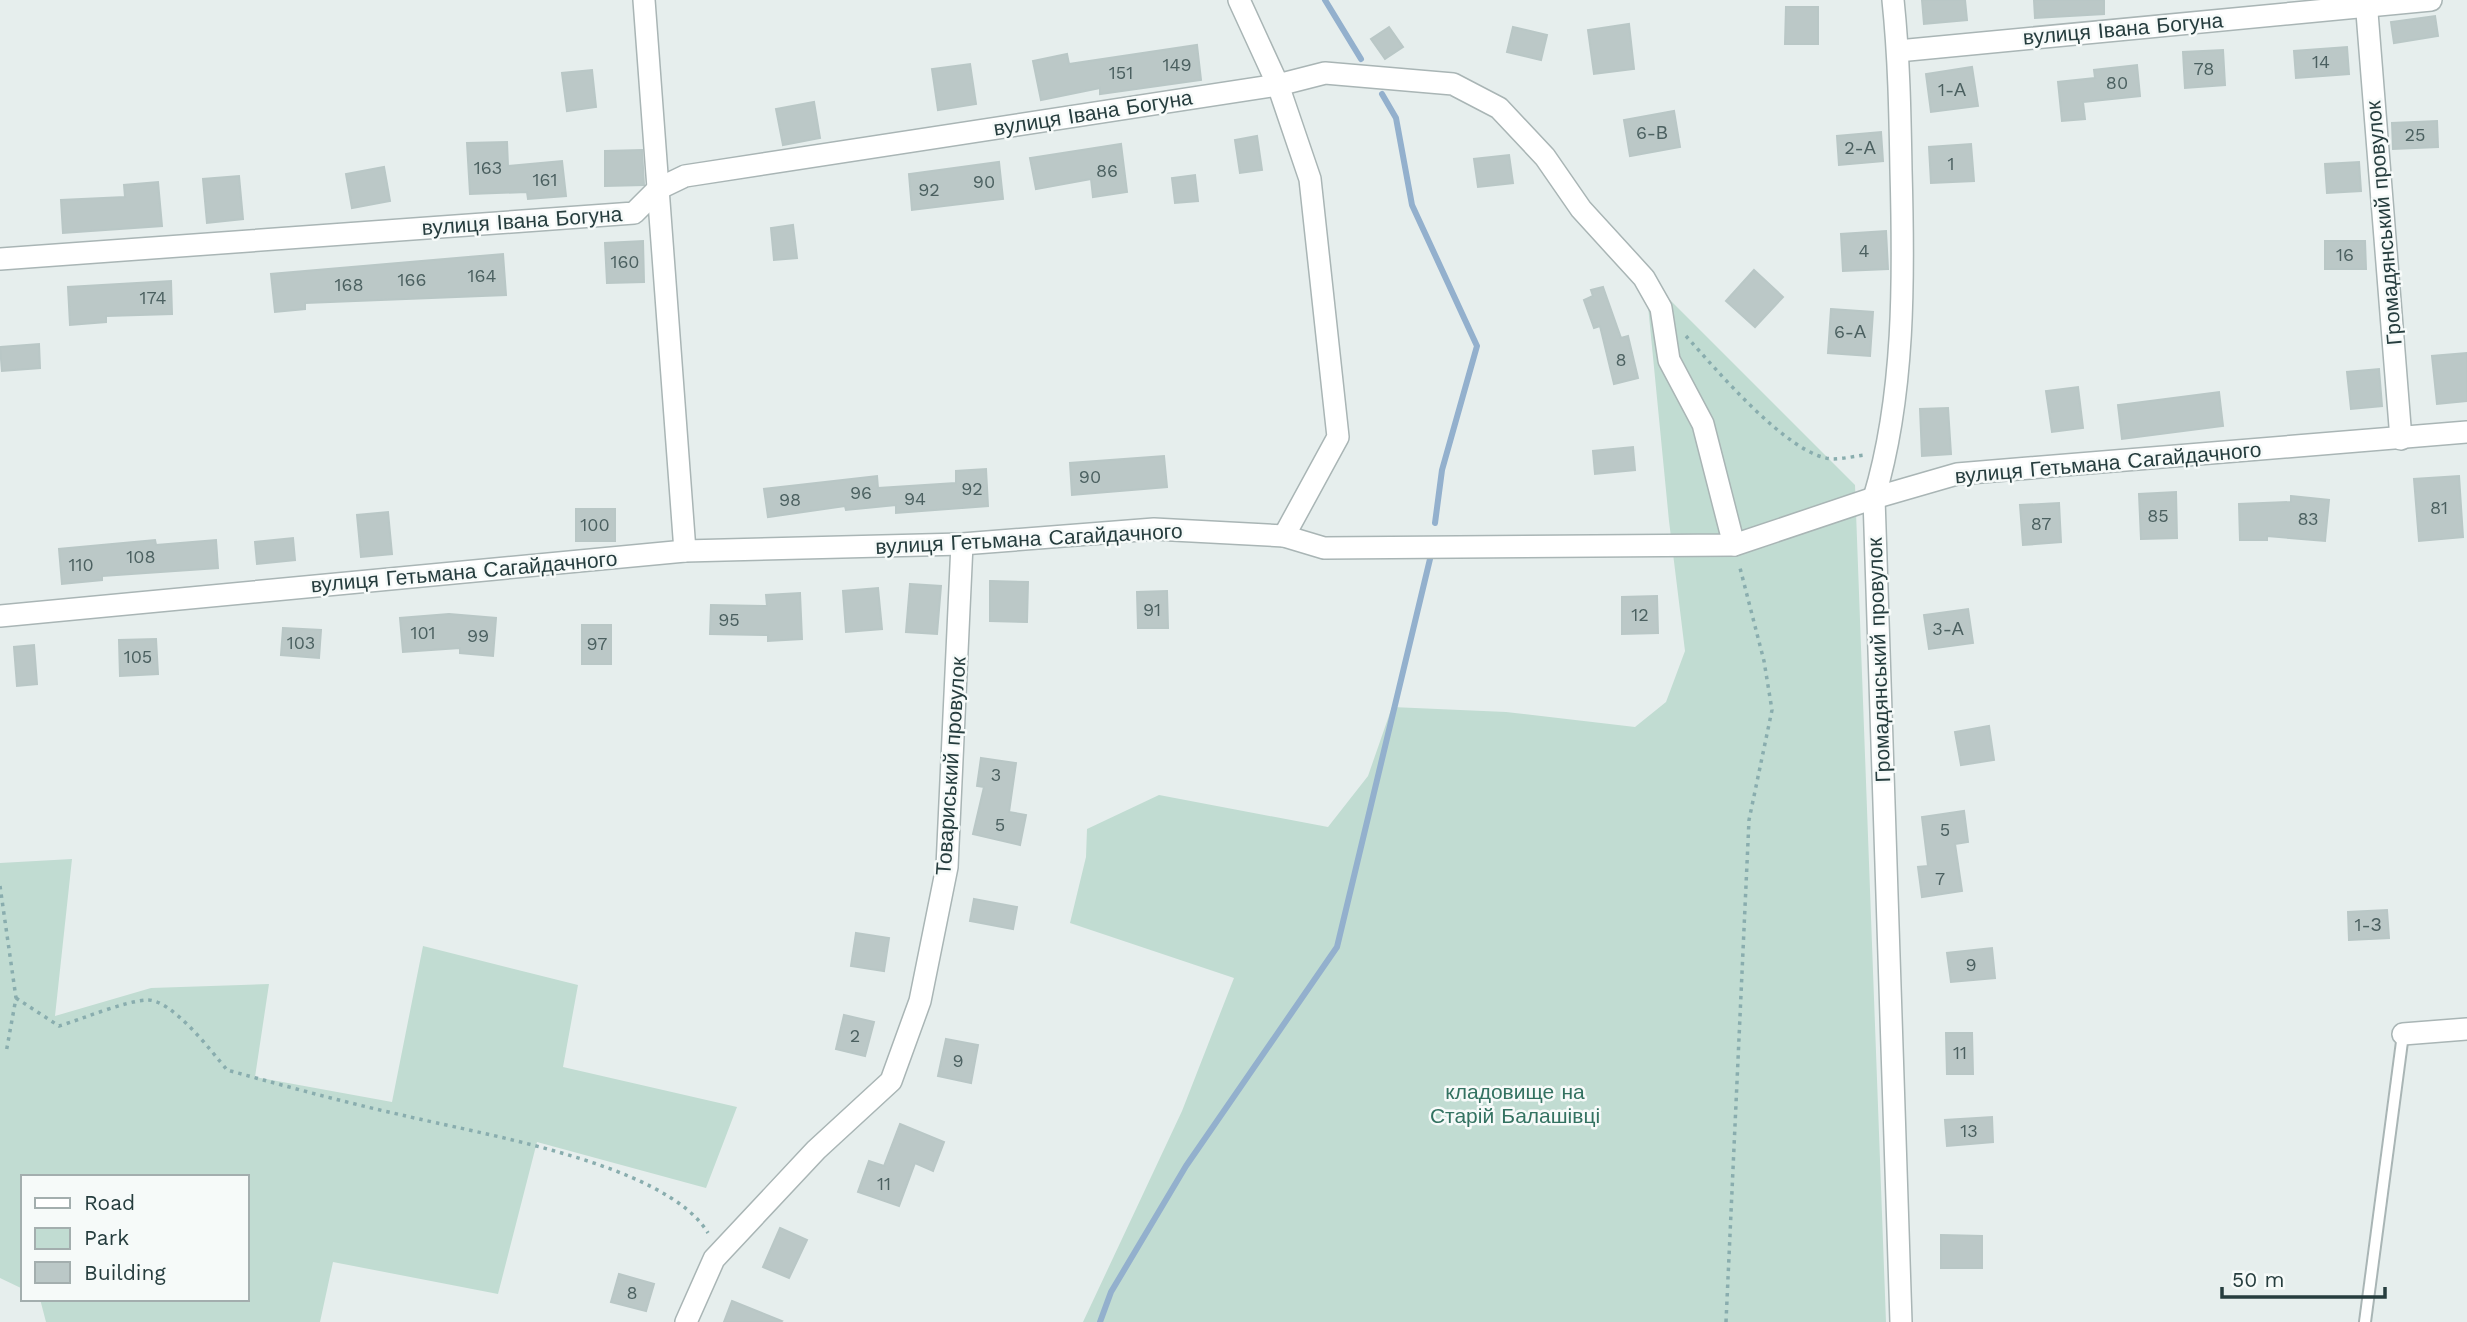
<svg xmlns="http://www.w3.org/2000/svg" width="2467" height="1322" font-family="'Work Sans',sans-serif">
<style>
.green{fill:#c1dcd2}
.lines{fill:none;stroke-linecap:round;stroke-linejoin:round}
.stream{stroke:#93b0cd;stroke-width:6}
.building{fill:#bbc8c7;stroke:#b9c7c6;stroke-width:2}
.lane-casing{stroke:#a9b5b5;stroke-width:14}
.street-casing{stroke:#a9b5b5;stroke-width:24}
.path{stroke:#89adae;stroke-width:3.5;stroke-dasharray:3.5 5;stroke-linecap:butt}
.lane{stroke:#fff;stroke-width:10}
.street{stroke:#fff;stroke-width:21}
.labels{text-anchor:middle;stroke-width:5;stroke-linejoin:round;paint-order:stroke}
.number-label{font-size:18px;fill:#4b6060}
.street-label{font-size:21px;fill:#263d3e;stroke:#f6faf9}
.park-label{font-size:21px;fill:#337261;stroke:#f6faf9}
</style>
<rect width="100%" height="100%" fill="#e6eeed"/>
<g class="green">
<path d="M1645,275L1855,485L1886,1322H1083L1182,1111L1234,978L1070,923L1086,857L1087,829L1159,795L1328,827L1368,776L1392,707L1506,712L1635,727L1666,702L1685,651L1669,521Z"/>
<path d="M72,859L55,1016L151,988L269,984L255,1077L392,1102L423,946L578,985L563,1067L737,1107L706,1188L537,1142L498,1294L333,1262L320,1322H46L40,1299H247V1177H23V1289L0,1278V863Z"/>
</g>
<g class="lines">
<g class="stream">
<path d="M1325,0L1361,59"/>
<path d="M1382,94L1396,118L1412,205L1477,346L1442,470L1435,523"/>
<path d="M1100,1322L1111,1292L1186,1166L1337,947L1430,559"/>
</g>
</g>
<g class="building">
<path d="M1922,0H1965L1967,20L1924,24Z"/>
<path d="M2034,0H2104V14L2035,18Z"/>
<path d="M1786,7H1818V44H1785Z"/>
<path d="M2435,16L2438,36L2394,43L2391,22Z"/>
<path d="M1629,24L1634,69L1594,74L1588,30Z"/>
<path d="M1389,27L1403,47L1385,59L1371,39Z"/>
<path d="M1513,27L1547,35L1541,60L1507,52Z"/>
<path d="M1197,45L1201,80L1100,94V88L1041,100L1033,61L1067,54L1069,64Z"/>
<path d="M2347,47L2349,74L2296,78L2294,51Z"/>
<path d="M2223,50L2225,85L2185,88L2183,52Z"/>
<path d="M970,64L976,104L938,110L932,69Z"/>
<path d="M2137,65L2140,96L2083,102L2085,119L2062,121L2058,82L2095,78L2094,70Z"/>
<path d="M1972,67L1978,106L1931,112L1926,74Z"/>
<path d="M592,70L596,107L567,111L562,73Z"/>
<path d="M814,102L820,138L783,145L776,109Z"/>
<path d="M1674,111L1680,147L1630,156L1624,120Z"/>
<path d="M2437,121L2438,147L2393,149L2392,123Z"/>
<path d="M1881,132L1883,161L1839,165L1837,136Z"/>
<path d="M1257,136L1262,170L1240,173L1235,140Z"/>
<path d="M507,142L508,166L562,161L566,196L528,199L527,192L470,194L467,143Z"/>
<path d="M1121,144L1127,192L1093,197L1091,179L1036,189L1030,158Z"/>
<path d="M1971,144L1974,181L1931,183L1929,147Z"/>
<path d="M642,150L644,185L605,186V151Z"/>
<path d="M1509,155L1513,183L1478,187L1474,159Z"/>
<path d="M999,162L1003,199L912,210L909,174Z"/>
<path d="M2359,162L2361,191L2327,193L2325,164Z"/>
<path d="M384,167L390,201L352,208L346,174Z"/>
<path d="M1195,175L1198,201L1175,203L1172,178Z"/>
<path d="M239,176L243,219L207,223L203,179Z"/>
<path d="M158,182L162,226L63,233L61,200L125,197L124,185Z"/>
<path d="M793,225L797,258L774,260L771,228Z"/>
<path d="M1886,231L1888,269L1843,271L1841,234Z"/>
<path d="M643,241L644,282L607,283L605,243Z"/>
<path d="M2325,241H2365L2366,269H2325Z"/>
<path d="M503,254L506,295L305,303V309L275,312L271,274Z"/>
<path d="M1754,270L1783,297L1755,327L1726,301Z"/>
<path d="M171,281L172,314L106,316V322L70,325L68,287Z"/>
<path d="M1603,287L1621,338L1628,336L1638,378L1614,384L1600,326L1594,328L1584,300L1593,296L1591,290Z"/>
<path d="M1831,309L1873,312L1870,356L1828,353Z"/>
<path d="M39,344L40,368L2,371L0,347Z"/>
<path d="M2467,353V401L2437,404L2432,356Z"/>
<path d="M2379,369L2382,406L2351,409L2347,372Z"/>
<path d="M2078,387L2083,428L2052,432L2046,391Z"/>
<path d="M2219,392L2223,426L2122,439L2118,405Z"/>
<path d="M1948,408L1951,454L1922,456L1920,409Z"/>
<path d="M1633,447L1635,470L1595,474L1593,451Z"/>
<path d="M1164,456L1167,487L1072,495L1070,463Z"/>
<path d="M986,469L988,506L896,513V505L846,510L845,506L768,517L764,489L877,476L878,488L956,483V471Z"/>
<path d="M2459,476L2463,537L2419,541L2414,479Z"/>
<path d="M2176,492L2177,538L2141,539L2139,494Z"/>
<path d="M2291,496L2329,500L2325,541L2267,536V540H2240L2239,504L2291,502Z"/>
<path d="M2059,503L2061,542L2023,545L2020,505Z"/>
<rect x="576" y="509" width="39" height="32"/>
<path d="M388,512L392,554L361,557L357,515Z"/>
<path d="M293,538L295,560L257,564L255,542Z"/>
<path d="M155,540L156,545L216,540L218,568L102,576V580L62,584L59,549Z"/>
<path d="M990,581L1028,582L1027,622L990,621Z"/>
<path d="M910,584L941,586L937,634L906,632Z"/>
<path d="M878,588L882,629L846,632L843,591Z"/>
<path d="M1167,591L1168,628H1138L1137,592Z"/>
<path d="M800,593L802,639L768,641V635L710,634L711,605L767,606L766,595Z"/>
<path d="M1657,596L1658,633L1622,634V597Z"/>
<path d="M1968,609L1973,643L1929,649L1924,615Z"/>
<path d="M449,614L496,618L493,656L460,653V648L403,652L400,618Z"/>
<rect x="582" y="625" width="29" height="39"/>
<path d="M283,628L321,630L319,658L281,655Z"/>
<path d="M156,639L158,674L120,676L119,640Z"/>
<path d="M34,645L37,684L17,686L14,647Z"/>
<path d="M1989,726L1994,760L1961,765L1955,732Z"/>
<path d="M981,758L1016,763L1009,812L1026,815L1020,845L973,834L984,787L977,786Z"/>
<path d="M1964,811L1968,842L1955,844L1962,891L1922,897L1918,867L1928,866L1922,817Z"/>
<path d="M974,899L1017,907L1013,929L970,921Z"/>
<path d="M2387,910L2389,938L2349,940L2348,912Z"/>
<path d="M856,933L889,938L884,971L851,966Z"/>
<path d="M1992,948L1995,978L1951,982L1947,953Z"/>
<path d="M844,1015L874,1022L865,1056L836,1049Z"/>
<path d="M1946,1033H1972L1973,1074H1947Z"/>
<path d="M946,1039L978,1045L971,1083L938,1076Z"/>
<path d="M1992,1117L1993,1142L1947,1146L1945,1120Z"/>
<path d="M900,1124L944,1142L933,1171L915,1163L899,1206L858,1192L869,1161L884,1166Z"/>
<path d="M780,1228L807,1240L789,1278L763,1267Z"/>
<path d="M1941,1235L1982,1236V1268H1941Z"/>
<path d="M619,1274L654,1284L646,1311L611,1302Z"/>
<path d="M732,1301L782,1321L781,1322H724Z"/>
</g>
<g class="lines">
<g class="lane-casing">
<path id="lane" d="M2365,1322L2403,1034"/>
</g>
<g class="street-casing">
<g id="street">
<path d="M644,0L685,551"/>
<path d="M1239,0L1278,85L1310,179L1338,437L1284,536"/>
<path d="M1893,0C1899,57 1900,113 1901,170C1904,277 1905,395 1874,498L1901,1322"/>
<path d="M2366,0L2401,439"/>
<path d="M1898,51L2431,0"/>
<path d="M0,259L634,213L658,189L685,176L1278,85L1325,73L1453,84L1499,108L1545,157L1581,209L1644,278L1661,308L1669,360L1703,424L1734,545"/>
<path d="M0,616L685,551L962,544L1154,529L1284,536L1324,548L1734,545L1874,498L1957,474L2467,432"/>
<path d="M2403,1034L2467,1029"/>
<path d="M686,1322L714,1259L816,1150L891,1081L920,1001L947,867L962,544"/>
</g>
</g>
<g class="path">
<path d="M1686,336C1715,368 1789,457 1833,459C1843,459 1855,456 1865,455"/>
<path d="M0,886L16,998L6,1053"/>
<path d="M16,998L59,1026C82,1019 125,1001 147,1000C172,999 212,1052 227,1070C285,1086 343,1102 402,1115C479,1134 666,1163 708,1233"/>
<path d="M1726,1322L1749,820L1772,710L1764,661L1739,564"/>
</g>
<use href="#lane" class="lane"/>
<use href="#street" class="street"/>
</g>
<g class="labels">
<g class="number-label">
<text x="2321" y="68">14</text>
<text x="1177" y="71">149</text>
<text x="2204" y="75">78</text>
<text x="1121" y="79">151</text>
<text x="2117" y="89">80</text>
<text x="1952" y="96">1-А</text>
<text x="1652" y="139">6-В</text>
<text x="2415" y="141">25</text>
<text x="1860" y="154">2-А</text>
<text x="1951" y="170">1</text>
<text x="488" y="174">163</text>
<text x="1107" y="177">86</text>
<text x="545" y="186">161</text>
<text x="984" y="188">90</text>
<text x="929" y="196">92</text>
<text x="1864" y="257">4</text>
<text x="2345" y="261">16</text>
<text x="625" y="268">160</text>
<text x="482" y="282">164</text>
<text x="412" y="286">166</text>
<text x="349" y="291">168</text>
<text x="153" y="304">174</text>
<text x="1850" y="338">6-А</text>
<text x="1621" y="366">8</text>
<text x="1090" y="483">90</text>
<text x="972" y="495">92</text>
<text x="861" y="499">96</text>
<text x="915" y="505">94</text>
<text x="790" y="506">98</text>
<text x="2439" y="514">81</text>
<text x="2158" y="522">85</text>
<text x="2308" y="525">83</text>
<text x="2041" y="530">87</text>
<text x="595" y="531">100</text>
<text x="141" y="563">108</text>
<text x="81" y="571">110</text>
<text x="1152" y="616">91</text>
<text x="1640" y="621">12</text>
<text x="729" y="626">95</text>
<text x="1948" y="635">3-А</text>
<text x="423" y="639">101</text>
<text x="478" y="642">99</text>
<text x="301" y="649">103</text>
<text x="597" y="650">97</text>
<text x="138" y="663">105</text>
<text x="996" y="781">3</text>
<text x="1000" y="831">5</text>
<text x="1945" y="836">5</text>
<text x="1940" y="885">7</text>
<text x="2368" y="931">1-З</text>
<text x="1971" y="971">9</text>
<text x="855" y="1042">2</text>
<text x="1960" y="1059">11</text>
<text x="958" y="1067">9</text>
<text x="1969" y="1137">13</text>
<text x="884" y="1190">11</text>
<text x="632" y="1299">8</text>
</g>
<g class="street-label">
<text transform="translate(2123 29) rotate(-5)" y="7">вулиця Івана Богуна</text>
<text transform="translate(1093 113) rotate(-9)" y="7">вулиця Івана Богуна</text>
<text transform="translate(522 221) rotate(-4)" y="7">вулиця Івана Богуна</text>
<text transform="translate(2384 223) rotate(-95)" y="7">Громадянський провулок</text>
<text transform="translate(2108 463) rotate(-5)" y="7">вулиця Гетьмана Сагайдачного</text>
<text transform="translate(1029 539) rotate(-3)" y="7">вулиця Гетьмана Сагайдачного</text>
<text transform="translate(464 572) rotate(-5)" y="7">вулиця Гетьмана Сагайдачного</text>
<text transform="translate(1879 660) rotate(-92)" y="7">Громадянський провулок</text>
<text transform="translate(951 766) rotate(-86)" y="7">Товариський провулок</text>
</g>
<g class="park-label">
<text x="1515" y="1099">кладовище на<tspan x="1515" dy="24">Старій Балашівці</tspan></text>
</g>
</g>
<rect x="21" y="1175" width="228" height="126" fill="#f6faf9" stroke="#a3aeae" stroke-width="2"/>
<rect x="35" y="1198" width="35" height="10" fill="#ffffff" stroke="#a3aeae" stroke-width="2"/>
<text x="84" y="1210" font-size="21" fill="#263d3e">Road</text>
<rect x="35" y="1228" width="35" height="21" fill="#c1dcd2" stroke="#a3aeae" stroke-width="2"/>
<text x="84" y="1245" font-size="21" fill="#263d3e">Park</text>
<rect x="35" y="1262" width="35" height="21" fill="#bbc8c7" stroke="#a3aeae" stroke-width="2"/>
<text x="84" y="1280" font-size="21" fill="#263d3e">Building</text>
<path d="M2222 1287v10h163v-10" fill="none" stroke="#263d3e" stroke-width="3.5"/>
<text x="2232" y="1287" font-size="21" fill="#263d3e" stroke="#f6faf9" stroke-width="5" paint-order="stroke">50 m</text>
</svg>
